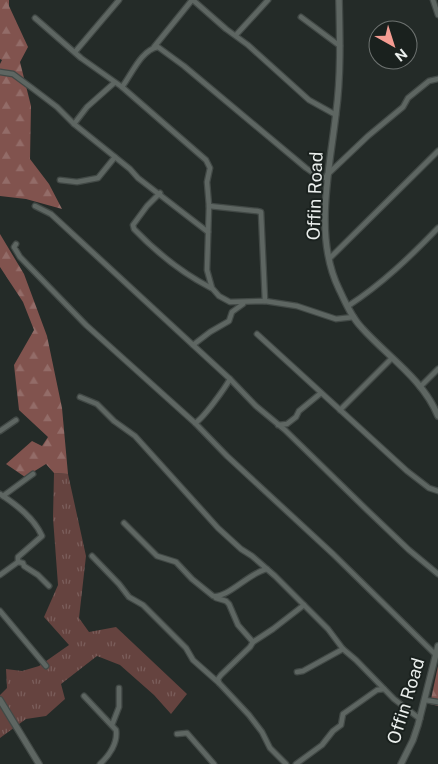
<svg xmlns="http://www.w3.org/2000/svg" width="438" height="764" font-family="'Public Sans',sans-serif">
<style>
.grass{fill:url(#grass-tufts)}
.forest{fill:url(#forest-firs)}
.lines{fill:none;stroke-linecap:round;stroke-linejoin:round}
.street-casing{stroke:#424946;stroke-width:7}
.secondary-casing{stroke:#424946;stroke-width:8}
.street{stroke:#5e6662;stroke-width:4.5}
.secondary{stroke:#5e6662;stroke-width:5.5}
.labels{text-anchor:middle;stroke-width:4;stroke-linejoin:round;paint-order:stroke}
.street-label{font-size:18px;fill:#ebefed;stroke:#1a211e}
</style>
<defs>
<pattern id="grass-tufts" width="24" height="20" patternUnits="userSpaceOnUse" patternTransform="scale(1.25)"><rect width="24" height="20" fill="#65433f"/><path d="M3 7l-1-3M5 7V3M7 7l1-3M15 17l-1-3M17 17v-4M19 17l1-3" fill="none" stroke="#7b5e5b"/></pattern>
<pattern id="forest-firs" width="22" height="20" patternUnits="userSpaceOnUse" patternTransform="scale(1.25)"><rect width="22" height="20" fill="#81534e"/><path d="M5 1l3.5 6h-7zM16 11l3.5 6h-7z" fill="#936c68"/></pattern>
</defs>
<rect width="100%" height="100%" fill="#242b28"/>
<path class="grass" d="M54,473L68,474L86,556L79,618L89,632L116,627L187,694L171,714L154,695L120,665L97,656L61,684L65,699L46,716L26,719L0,738V695L7,688L6,669L22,671L39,666L69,645L44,617L58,585L53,518Z"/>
<g class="forest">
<path d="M0,0H9V6L28,47L20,62L31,106L30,159L49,184L62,209L26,199L0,196V64L2,60L0,59Z"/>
<path d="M0,234L24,274L47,336L62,408L68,474L54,473L46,464L25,477L6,464L32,441L42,446L48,437L19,410L14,365L34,330L23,302L0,267Z"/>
<path d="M438,666V706L430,704Z"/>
</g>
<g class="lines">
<g class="street-casing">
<g id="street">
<path d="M193,0L226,29L248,45L309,100L336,115"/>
<path d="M433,0L438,15"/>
<path d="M301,17L340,46"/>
<path d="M35,18L81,58L122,87L206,160L210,168L207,182L209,206L207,270L212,288L219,296L230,302L265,301L297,306L336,319L354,317"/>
<path d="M236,35L268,0"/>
<path d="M154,47L192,0"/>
<path d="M75,52L119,0"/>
<path d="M0,72L13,74L32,88L57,107L74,124L130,169L138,178L208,232"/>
<path d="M122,87C132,74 141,50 158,47L184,66L306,168L316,175L326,178"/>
<path d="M74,124L87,107L114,83"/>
<path d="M327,175L368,136L403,107L408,98L429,81L438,79"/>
<path d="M60,180L77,182L98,178L115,157"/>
<path d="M160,193L147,206L133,225L134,229C157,253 182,273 211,288"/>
<path d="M35,206L51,214L193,345L210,332L229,321L232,312L243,304"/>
<path d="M209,206L257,211L261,212L265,301"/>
<path d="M16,244L14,247L20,257L86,325L195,423L227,456L333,554L436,655"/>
<path d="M330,258L438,151"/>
<path d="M348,306C382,284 410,257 438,228"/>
<path d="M257,334L407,471L429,488L438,491"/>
<path d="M193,345L230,379C225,388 203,419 195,423"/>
<path d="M230,379L256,406L285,430L367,510L409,550L438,574"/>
<path d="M420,387L438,369"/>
<path d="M80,397L97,404L114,421L135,436L218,528L241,549L252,556L275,576L328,629L343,649L356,660L394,699L420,719"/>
<path d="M340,410L392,358"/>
<path d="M278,425L287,424L296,417L299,411L321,393"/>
<path d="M0,431L16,420"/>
<path d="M0,494C17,505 34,518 42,536L18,557V562L0,575"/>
<path d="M3,496L33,474"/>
<path d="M124,523L157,556L176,562L192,579L213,596C227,599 250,572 267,569"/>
<path d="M92,556L119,584L129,597L143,605L186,648L193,660L219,683L249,715L262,732L270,748L286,764"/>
<path d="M18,562L23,563L24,566L38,575L49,586"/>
<path d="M216,598L226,601L229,604L238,625L253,642"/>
<path d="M0,611L46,666"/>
<path d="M297,672L303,671L343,649"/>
<path d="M219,683L218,679L221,675L250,647L253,642L273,629L304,605"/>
<path d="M84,696L116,730C118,743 109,756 100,764"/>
<path d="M425,700L438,702"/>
<path d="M112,725L119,707V688"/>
<path d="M177,734L187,733L214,764"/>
<path d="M296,764L322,745L333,731L341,725L343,714L377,690L384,689"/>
</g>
</g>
<g class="secondary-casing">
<g id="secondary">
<path d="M339,0C340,38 341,76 336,113C330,168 313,236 339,289C345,302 352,318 362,328C388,357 423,379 438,416"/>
<path d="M0,700L39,764"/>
<path d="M401,764L413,740L418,725L438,646"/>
</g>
</g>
<use href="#street" class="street"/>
<use href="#secondary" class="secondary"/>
</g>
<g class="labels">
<g class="street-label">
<text transform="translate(315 196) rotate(-88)" y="6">Offin Road</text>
<text transform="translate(406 701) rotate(-73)" y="6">Offin Road</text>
</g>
</g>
<g transform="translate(393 45) rotate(141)"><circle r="24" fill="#1a211e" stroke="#6e7371"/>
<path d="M0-4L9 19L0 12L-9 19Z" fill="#f59c92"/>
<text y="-8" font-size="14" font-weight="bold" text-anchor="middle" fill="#ebefed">N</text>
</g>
</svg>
